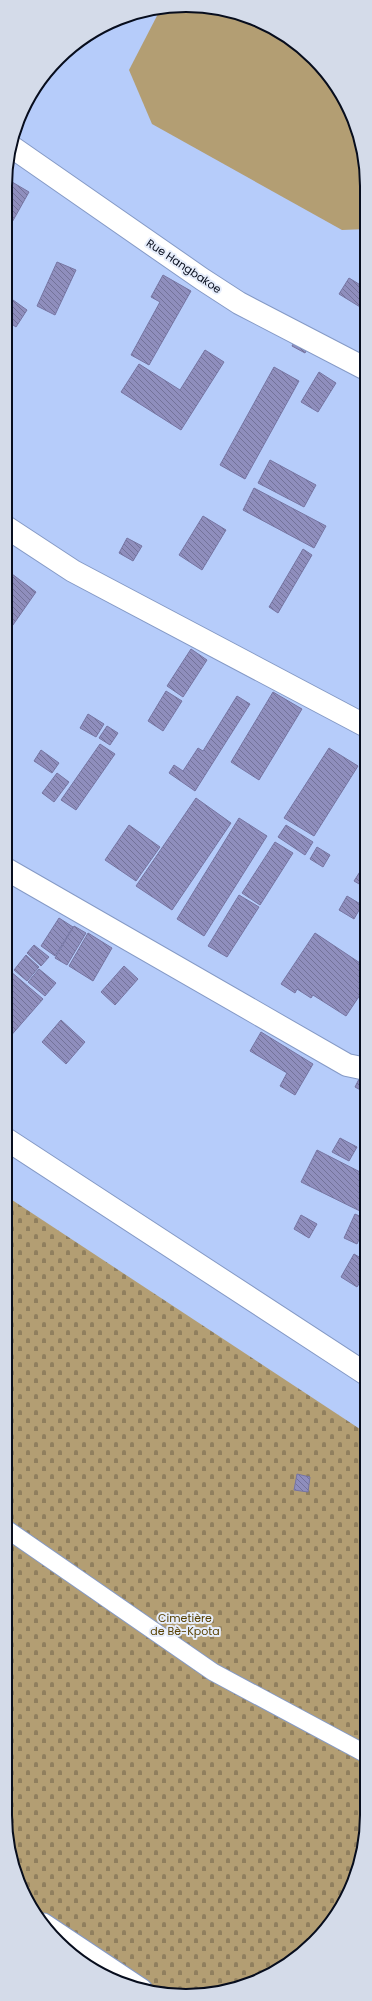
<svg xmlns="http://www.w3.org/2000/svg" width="372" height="2001" font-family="Poppins,sans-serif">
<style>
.green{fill:#b39e73}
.cemetery{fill:url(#cemetery-stones)}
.building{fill:url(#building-back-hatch);stroke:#7675a2}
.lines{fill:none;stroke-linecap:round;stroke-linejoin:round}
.service-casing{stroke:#859ac6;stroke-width:19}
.minor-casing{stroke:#859ac6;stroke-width:24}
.service{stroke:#fff;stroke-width:17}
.minor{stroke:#fff;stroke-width:22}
.labels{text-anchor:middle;stroke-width:4;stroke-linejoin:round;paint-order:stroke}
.street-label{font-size:11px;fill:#070d1d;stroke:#e6edfb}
.park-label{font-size:11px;fill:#584001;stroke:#e6edfb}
.rim{fill:none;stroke:#070d1d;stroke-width:2}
</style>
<defs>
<pattern id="cemetery-stones" width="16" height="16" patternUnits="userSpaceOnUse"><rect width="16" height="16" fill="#b39e73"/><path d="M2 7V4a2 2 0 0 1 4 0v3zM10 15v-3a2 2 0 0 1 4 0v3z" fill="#907f5e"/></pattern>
<pattern id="building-back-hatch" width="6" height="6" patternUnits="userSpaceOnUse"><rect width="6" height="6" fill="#8f8ebd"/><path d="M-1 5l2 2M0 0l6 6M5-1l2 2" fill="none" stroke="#737299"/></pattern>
</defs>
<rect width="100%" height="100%" fill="#b6ccfa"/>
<path class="green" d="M209,7L266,24L314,58L348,106L367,174V229L342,230L152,124L129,70L160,10Z"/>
<path class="cemetery" d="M6,1196L366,1433L365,1838L343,1905L305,1951L244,1986L174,1996L117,1982L58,1943L19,1884L5,1815Z"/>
<g class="building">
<path d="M7,179L29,192L6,233Z"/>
<path d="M57,262L76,270L55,315L37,306Z"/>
<path d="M163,275L191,291L149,365L131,355L160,302L151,297Z"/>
<path d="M349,278L367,289V307L365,310L339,294Z"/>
<path d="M6,295L27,310L16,327L6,320Z"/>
<path d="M297,337L310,344L305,353L292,346Z"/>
<path d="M205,350L224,362L181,430L121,392L139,364L180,390Z"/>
<path d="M274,367L299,381L245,479L220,465Z"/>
<path d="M319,372L336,383L318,412L301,402Z"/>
<path d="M6,383L12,386L6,397Z"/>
<path d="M270,460L316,485L304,507L258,483Z"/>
<path d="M254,488L326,526L314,548L243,510Z"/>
<path d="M203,516L226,530L202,570L179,555Z"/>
<path d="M127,538L142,546L133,561L119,553Z"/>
<path d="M303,549L312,555L278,613L269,607Z"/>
<path d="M8,571L36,592L8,632L6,631V574Z"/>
<path d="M191,649L207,660L183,697L167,686Z"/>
<path d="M166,691L182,701L163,731L148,721Z"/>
<path d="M273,692L302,709L259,780L231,762Z"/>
<path d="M237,696L250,704L195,791L169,773L174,765L183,771L198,748L203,751Z"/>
<path d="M88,714L104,724L96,737L80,728Z"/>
<path d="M107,726L118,733L110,745L99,738Z"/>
<path d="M100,744L115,754L76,810L61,800Z"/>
<path d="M329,748L358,766L314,836L284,818Z"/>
<path d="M41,750L59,763L52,773L34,761Z"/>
<path d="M57,773L69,782L54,802L42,793Z"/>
<path d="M196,798L231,823L172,910L136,886Z"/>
<path d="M239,818L267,836L204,936L177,919Z"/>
<path d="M129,825L160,847L136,881L105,860Z"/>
<path d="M286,825L313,842L305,855L278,837Z"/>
<path d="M275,842L293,853L260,905L242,893Z"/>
<path d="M317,847L330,855L323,867L310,859Z"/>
<path d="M361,870L366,873V888L354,881Z"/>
<path d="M239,895L259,907L227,957L208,946Z"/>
<path d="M347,896L362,905L354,919L339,910Z"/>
<path d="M59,918L73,927L55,956L41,946Z"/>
<path d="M74,926L86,933L67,965L55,958Z"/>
<path d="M88,933L112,948L93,981L69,966Z"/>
<path d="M315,933L366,967V986L346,1016L313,995L311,998L297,989L295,993L281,984Z"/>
<path d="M34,945L49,957L41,966L27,953Z"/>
<path d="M26,955L39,967L27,981L14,970Z"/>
<path d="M124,966L138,979L115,1005L101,992Z"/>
<path d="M39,969L56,983L45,996L28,982Z"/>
<path d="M10,971L43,999L8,1039L6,1037V976Z"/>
<path d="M61,1020L85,1042L66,1064L42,1042Z"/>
<path d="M261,1032L313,1064L295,1095L280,1086L287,1073L250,1051Z"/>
<path d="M360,1077L366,1080V1093L355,1087Z"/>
<path d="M340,1138L357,1147L349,1161L332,1152Z"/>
<path d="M317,1150L366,1175V1214L301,1182Z"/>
<path d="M355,1214L366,1219V1224L357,1244L344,1238Z"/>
<path d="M301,1215L317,1224L309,1238L294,1229Z"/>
<path d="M354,1254L366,1261V1273L357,1287L341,1277Z"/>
<path d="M297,1474L310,1477L308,1492L294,1490Z"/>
</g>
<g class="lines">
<g class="service-casing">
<g id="service">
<path d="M5,1528L213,1672L366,1754"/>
<path d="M44,1922L143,1988"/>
</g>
</g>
<g class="minor-casing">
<g id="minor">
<path d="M12,147L202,279L239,303L366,369"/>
<path d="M6,527L73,571L366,726"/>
<path d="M6,869L347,1065L366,1069"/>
<path d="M6,1139L366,1374"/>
</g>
</g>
<use href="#service" class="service"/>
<use href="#minor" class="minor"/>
</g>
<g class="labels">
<g class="street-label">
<text transform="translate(184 266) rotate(34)" y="4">Rue Hangbakoe</text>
</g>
<g class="park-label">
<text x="185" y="1622">Cimetière<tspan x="185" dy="13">de Bè-Kpota</tspan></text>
</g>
</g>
<path d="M0 0H372V2001H0ZM186 12H186A174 174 0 0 1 360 186V1815A174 174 0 0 1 186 1989H186A174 174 0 0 1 12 1815V186A174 174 0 0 1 186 12Z" fill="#d4dbe9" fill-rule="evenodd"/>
<path class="rim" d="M186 12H186A174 174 0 0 1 360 186V1815A174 174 0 0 1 186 1989H186A174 174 0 0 1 12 1815V186A174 174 0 0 1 186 12Z"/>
</svg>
